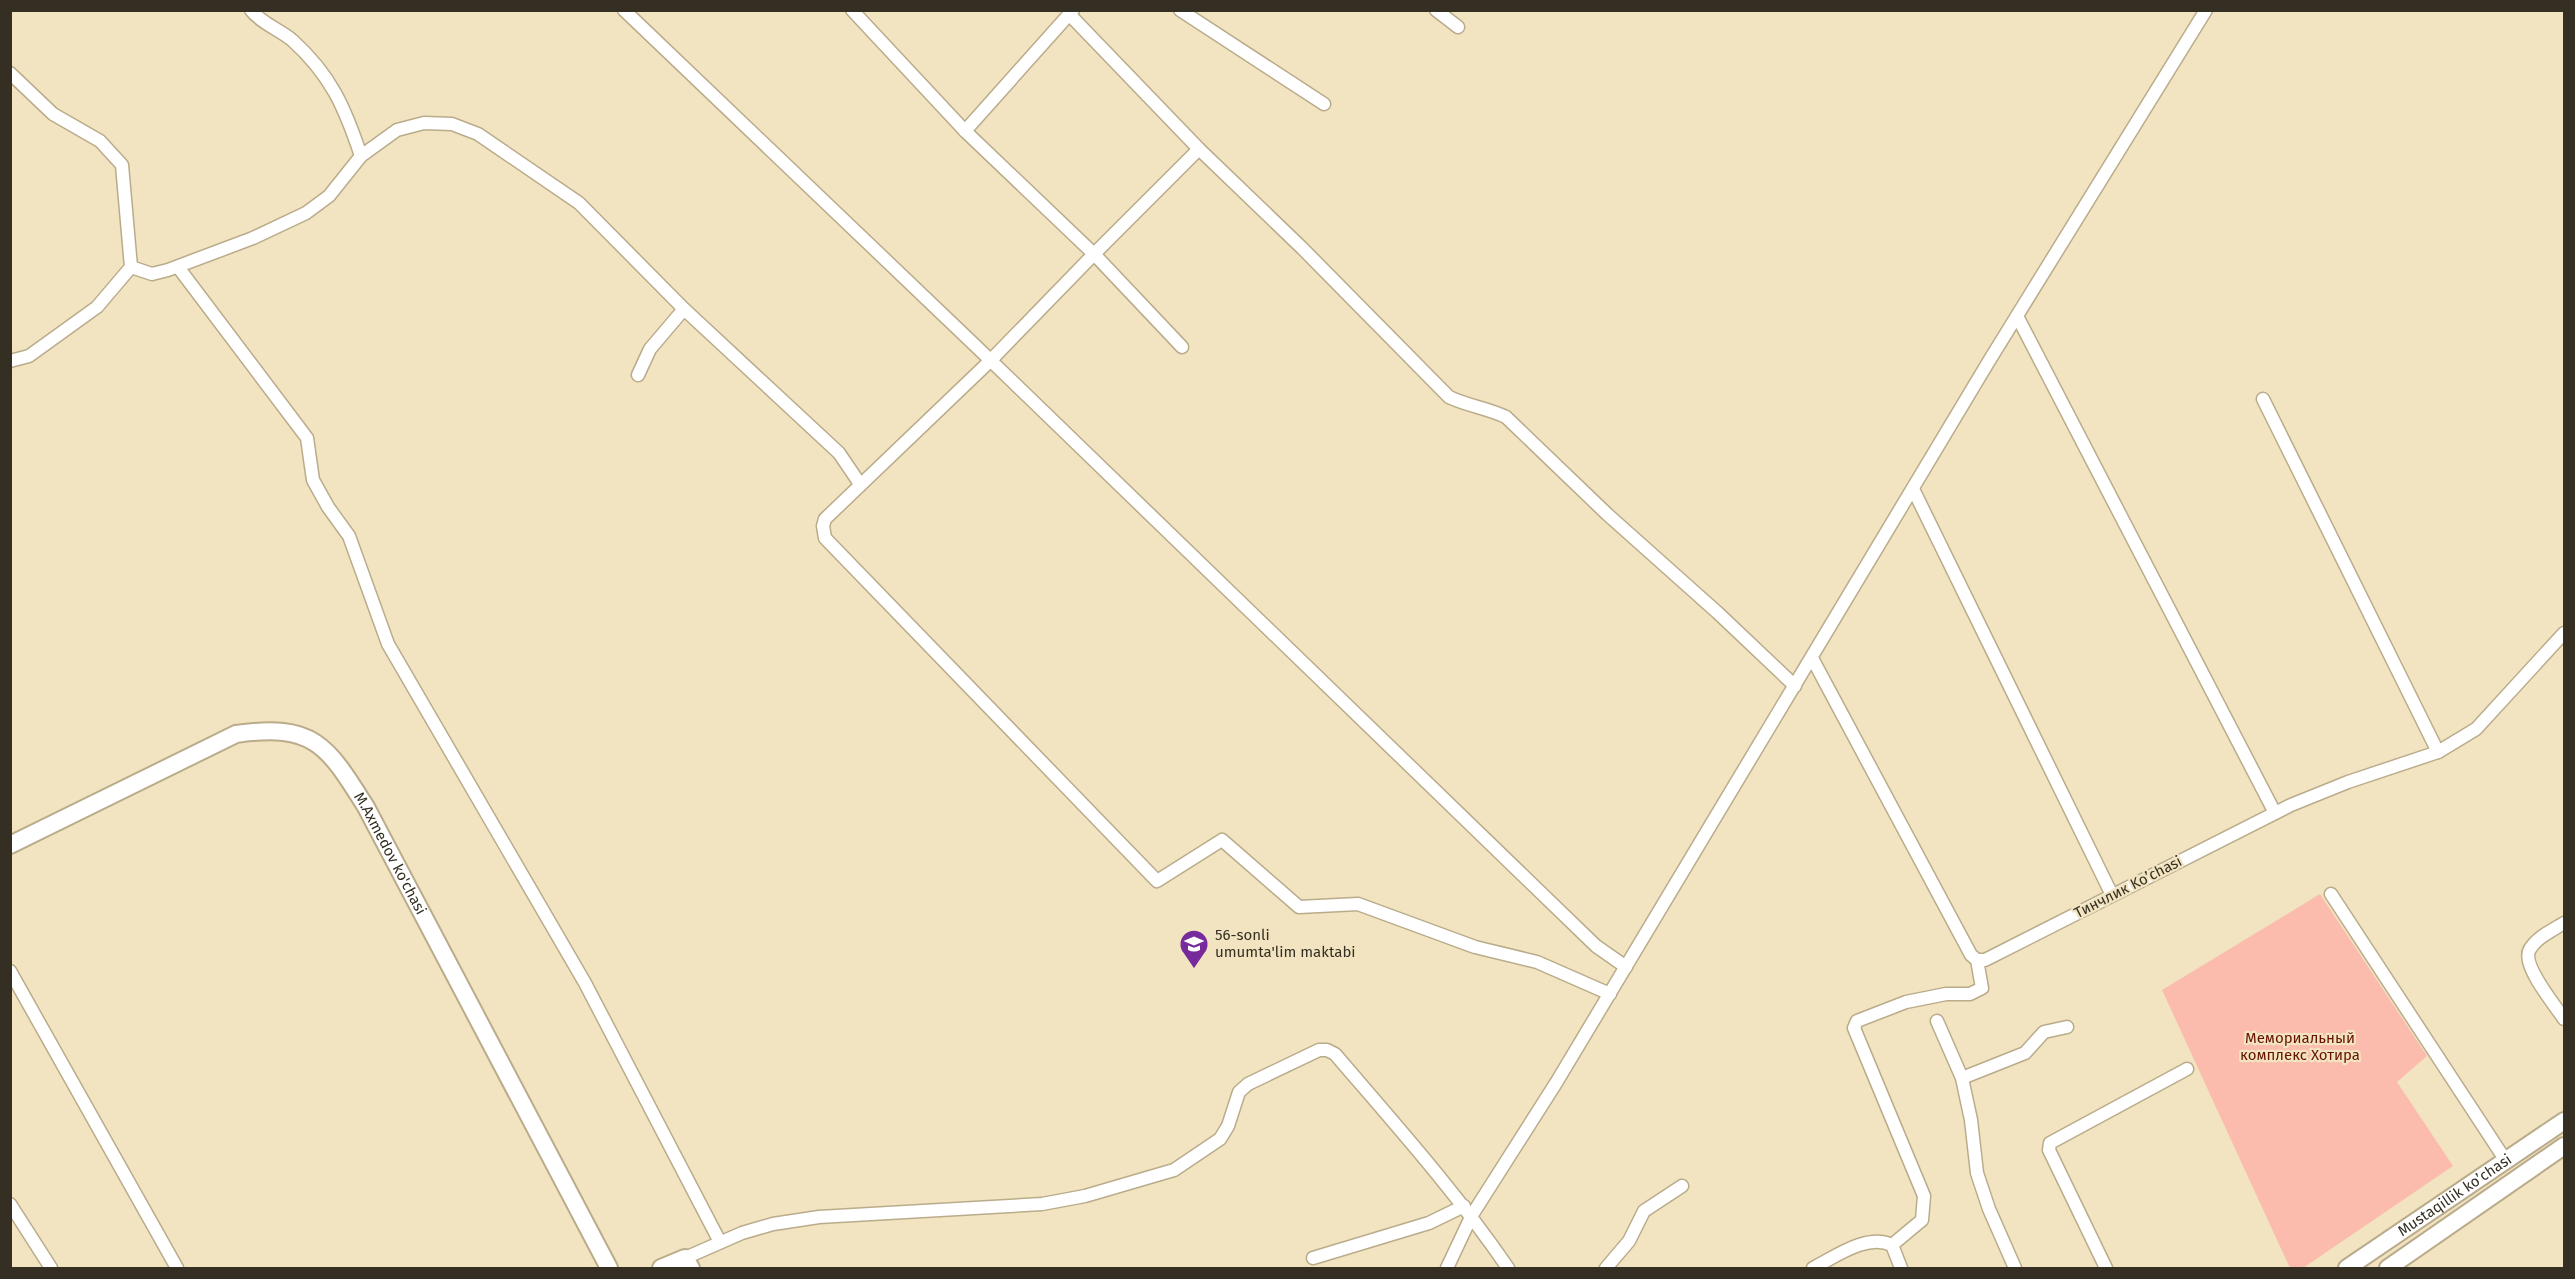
<svg xmlns="http://www.w3.org/2000/svg" width="2575" height="1279" font-family="'Fira Sans',sans-serif">
<style>
.green{fill:#fbbcad}
.lines{fill:none;stroke-linecap:round;stroke-linejoin:round}
.street-casing{stroke:#baac8b;stroke-width:15}
.secondary-casing{stroke:#baac8b;stroke-width:20}
.street{stroke:#fff;stroke-width:12}
.secondary{stroke:#fff;stroke-width:16}
.labels{text-anchor:middle;stroke-width:4.5;stroke-linejoin:round;paint-order:stroke}
.street-label{font-size:15px;fill:#342f22;stroke:#f2e4c1}
.poi-label{font-size:15px;fill:#342f22;stroke:#f2e4c1;text-anchor:start}
.park-label{font-size:15px;fill:#671200;stroke:#f2e4c1}
</style>
<rect width="100%" height="100%" fill="#f2e4c1"/>
<path class="green" d="M2320,894L2427,1056L2397,1082L2453,1166L2303,1268H2290L2162,990Z"/>
<g class="lines">
<g class="street-casing">
<g id="street">
<path d="M251,10C262,24 279,29 292,40C331,75 345,108 361,156"/>
<path d="M624,10L983,353L1596,946L1626,967"/>
<path d="M852,10L965,131L1094,254L1199,149L1302,248L1449,397C1468,406 1487,408 1506,417L1607,514L1718,613L1795,686"/>
<path d="M1180,10L1324,104"/>
<path d="M1436,10L1458,27"/>
<path d="M1069,14L1199,149"/>
<path d="M10,73L53,114L100,141L122,165L131,267L97,307L29,356L10,361"/>
<path d="M965,131L1073,10"/>
<path d="M131,267L152,274L168,270L253,238L306,213L329,196L361,156L397,130L424,123L452,124L478,134L579,203L684,309L839,453L860,484"/>
<path d="M178,267L307,438L313,480L328,507L349,536L388,644L585,983L720,1242"/>
<path d="M2017,316L2275,813"/>
<path d="M1182,347L1094,254L990,361L825,519L823,526L825,538L1157,881L1222,840L1299,907L1358,904L1475,947L1537,962L1610,994"/>
<path d="M638,375L650,349L684,309"/>
<path d="M2263,399L2438,752"/>
<path d="M1913,489L2112,895"/>
<path d="M1812,658L1971,955L1977,960H1985L2291,805L2348,782L2438,752L2476,729L2564,633"/>
<path d="M2331,894L2506,1161"/>
<path d="M2564,923C2553,930 2537,937 2530,949C2520,964 2555,1005 2564,1019"/>
<path d="M10,971L177,1268"/>
<path d="M1937,1021L1962,1078L1971,1120L1977,1173L1989,1209L2015,1268"/>
<path d="M1962,1078L2025,1053L2044,1032L2067,1027"/>
<path d="M10,1204L51,1268"/>
<path d="M1892,1245L1922,1220L1924,1196L1854,1028L1857,1021L1906,1002L1946,994H1970L1982,988L1977,960"/>
<path d="M685,1258L742,1233L773,1224L819,1217L1042,1204L1085,1196L1174,1170L1220,1139L1228,1126L1239,1092L1248,1084L1319,1050H1327L1335,1054C1395,1124 1456,1192 1508,1268"/>
<path d="M1313,1258L1429,1223L1464,1206"/>
<path d="M1447,1268L1472,1215L1556,1083L1989,361L2206,10"/>
<path d="M1606,1268L1629,1241L1644,1211L1682,1186"/>
<path d="M1813,1268C1835,1257 1867,1233 1892,1245L1901,1268"/>
<path d="M2106,1268L2049,1150L2050,1143L2187,1069"/>
</g>
</g>
<g class="secondary-casing">
<g id="secondary">
<path id="s1" d="M10,845L236,734C314,723 327,745 366,807L609,1268"/>
<path d="M661,1268L685,1258L691,1268"/>
<path id="s2" d="M2347,1268L2564,1121"/>
<path d="M2388,1268L2564,1146"/>
</g>
</g>
<use href="#street" class="street"/>
<use href="#secondary" class="secondary"/>
</g>
<defs>
<g id="school-pin" transform="scale(1.5)"><path d="M0 17L-7.5 6A9.5 9.5 0 1 1 7.5 6Z" fill="#762a9c" stroke="#f2e4c1"/><path d="M0-5L7-2L0 1L-7-2ZM-4 1L0 2.5L4 1V4Q0 6-4 4Z" fill="#fff"/></g>
</defs>
<g fill-rule="evenodd">
<use href="#school-pin" x="1194" y="944"/>
</g>
<g class="labels">
<g class="street-label">
<text dy="5" stroke="none"><textPath href="#s1" startOffset="468">M.Axmedov ko'chasi</textPath></text>
<text transform="translate(2128 887) rotate(-27)" y="5">Тинчлик Ko’chasi</text>
<text dy="5" stroke="none"><textPath href="#s2" startOffset="130">Mustaqillik ko’chasi</textPath></text>
</g>
<g class="poi-label">
<text x="1215" y="940">56-sonli<tspan x="1215" dy="17">umumta'lim maktabi</tspan></text>
</g>
<g class="park-label">
<text x="2300" y="1043">Мемориальный<tspan x="2300" dy="17">комплекс Хотира</tspan></text>
</g>
</g>
<rect width="2575" height="1279" fill="none" stroke="#342f22" stroke-width="24"/>
</svg>
